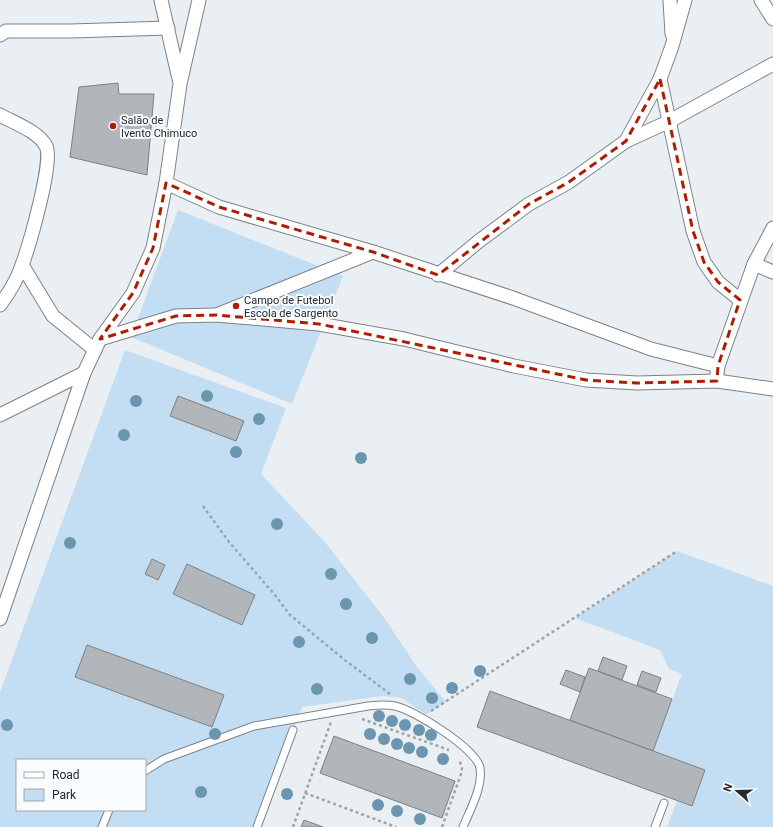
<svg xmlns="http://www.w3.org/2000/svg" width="773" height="827" font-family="Roboto,sans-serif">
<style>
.green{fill:#c3def3;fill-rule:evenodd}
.building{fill:#b1b6ba;stroke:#7c8185}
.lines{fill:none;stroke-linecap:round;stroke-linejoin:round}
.service-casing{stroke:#7d8286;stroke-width:9}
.minor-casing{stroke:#7d8286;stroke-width:15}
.path{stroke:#9ea3a6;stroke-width:2.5;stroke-dasharray:3 3;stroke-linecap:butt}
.service{stroke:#fff;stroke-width:7}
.minor{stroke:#fff;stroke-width:13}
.tree{fill:#6c96af}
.marked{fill:none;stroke:#ac1d04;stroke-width:3;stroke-dasharray:8 5;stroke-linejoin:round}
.poi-dot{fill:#ac1d04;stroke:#f8fcfe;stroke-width:1.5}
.labels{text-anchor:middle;stroke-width:4;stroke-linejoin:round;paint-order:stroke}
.poi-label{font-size:11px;fill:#262829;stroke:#f8fcfe;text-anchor:start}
</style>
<rect width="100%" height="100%" fill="#e9eff3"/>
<g class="green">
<path d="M178,210L343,276L292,404L131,337Z"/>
<path d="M125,350L286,408L261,474L325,542L385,619L417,667L446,702L425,715L402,698L383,696L302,707L257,827H0V692ZM17,760H145V810H17Z"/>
<path d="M677,551L773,586V827H667L677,801L692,806L705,770L653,751L682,674L669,669L660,650L575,618Z"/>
</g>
<g class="building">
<path d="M118,83L119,94H154L147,175L70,157L79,87Z"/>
<path d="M178,396L244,421L236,441L170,416Z"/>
<path d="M152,559L165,565L158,580L145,574Z"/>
<path d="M187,564L255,595L242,625L173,594Z"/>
<path d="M87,645L224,695L212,727L75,677Z"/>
<path d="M603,657L627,666L622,680L598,671Z"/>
<path d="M589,668L672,699L653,751L570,720Z"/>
<path d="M566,670L585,677L580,692L560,684Z"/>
<path d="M642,671L661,678L656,692L637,685Z"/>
<path d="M490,691L705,770L692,806L477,727Z"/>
<path d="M334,736L455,781L442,818L320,773Z"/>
<path d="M304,820L323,827H301Z"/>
</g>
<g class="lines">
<g class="service-casing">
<g id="service">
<path d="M145,771L164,759L254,726L368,706C377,705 386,704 395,706C414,710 477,749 480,768C483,787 470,810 463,827"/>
<path d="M102,827L109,810"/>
<path d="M257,827L293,730"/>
<path d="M655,827L664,803"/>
</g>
</g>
<g class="minor-casing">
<g id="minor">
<path d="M161,0L179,79"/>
<path d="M670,0L672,34"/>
<path d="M761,0L773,19"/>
<path d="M0,35L6,31H71L168,28"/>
<path d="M660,79L693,231L704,262L718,282L740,300"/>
<path d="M0,115C14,123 38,131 46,146C54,161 29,246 22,265C17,280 9,293 0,305"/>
<path d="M626,141L668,122L773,64"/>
<path d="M166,183L219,207L373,252L513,298L651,349L718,366"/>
<path d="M754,264L773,272"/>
<path d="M22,265L53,316L95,350"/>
<path d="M438,275L479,241L529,204L569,182L626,141L660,79L672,46L685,0"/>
<path d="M219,314L373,252"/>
<path d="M100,339L176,316L216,315L319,324L404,339L514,366L586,380L637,383L717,381L773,389"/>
<path d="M717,374L718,366L754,264L773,228"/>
<path d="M0,415L84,373"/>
<path d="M0,619L84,373L100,339L133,293L153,248L166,183L180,84L199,0"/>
</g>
</g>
<g class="path">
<path d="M203,506L229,542L275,595L290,615L346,661L390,694"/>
<path d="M431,711L677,551"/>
<path d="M362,719L449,750"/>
<path d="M305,793L396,827"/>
<path d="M293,827L331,722"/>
<path d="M442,827L461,774L462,768L459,759"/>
</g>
<use href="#service" class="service"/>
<use href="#minor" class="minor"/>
</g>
<g class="tree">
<circle cx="207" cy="396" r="6"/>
<circle cx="136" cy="401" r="6"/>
<circle cx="259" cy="419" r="6"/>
<circle cx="124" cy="435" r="6"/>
<circle cx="236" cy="452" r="6"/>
<circle cx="361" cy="458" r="6"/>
<circle cx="277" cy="524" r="6"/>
<circle cx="70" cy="543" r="6"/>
<circle cx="331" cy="574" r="6"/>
<circle cx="346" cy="604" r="6"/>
<circle cx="372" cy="638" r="6"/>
<circle cx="299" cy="642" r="6"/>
<circle cx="480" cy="671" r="6"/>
<circle cx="410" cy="679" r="6"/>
<circle cx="452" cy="688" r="6"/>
<circle cx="317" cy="689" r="6"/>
<circle cx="432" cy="698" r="6"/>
<circle cx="379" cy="716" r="6"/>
<circle cx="392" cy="721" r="6"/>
<circle cx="7" cy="725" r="6"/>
<circle cx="405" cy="725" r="6"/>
<circle cx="419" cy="730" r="6"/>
<circle cx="215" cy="734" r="6"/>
<circle cx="370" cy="734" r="6"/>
<circle cx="431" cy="735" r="6"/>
<circle cx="384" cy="739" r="6"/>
<circle cx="397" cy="744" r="6"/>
<circle cx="409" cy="748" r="6"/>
<circle cx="422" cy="752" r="6"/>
<circle cx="443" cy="759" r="6"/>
<circle cx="201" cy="792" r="6"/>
<circle cx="287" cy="794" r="6"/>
<circle cx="378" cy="805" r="6"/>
<circle cx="397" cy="811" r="6"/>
<circle cx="420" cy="819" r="6"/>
</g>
<path class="marked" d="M660,79L693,231L704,262L718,282L740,300L718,366L717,381L637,383L586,380L319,324L216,315L176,316L100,339L133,293L153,248L166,183L219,207L373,252L438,275L529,204L569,182L626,141Z"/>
<g class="poi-dot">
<circle cx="113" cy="126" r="4"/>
<circle cx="236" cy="306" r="4"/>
</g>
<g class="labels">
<g class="poi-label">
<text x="121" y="124">Salão de<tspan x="121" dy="13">Ivento Chimuco</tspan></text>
<text x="244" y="304">Campo de Futebol<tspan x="244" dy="13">Escola de Sargento</tspan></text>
</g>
</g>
<rect x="16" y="759" width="130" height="52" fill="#f8fcfe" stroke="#a4a7a9"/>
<rect x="24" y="772" width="20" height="6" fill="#ffffff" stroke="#a4a7a9"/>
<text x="52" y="779" font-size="12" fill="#262829">Road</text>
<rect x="24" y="789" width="20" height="12" fill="#c3def3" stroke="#a4a7a9"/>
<text x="52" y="799" font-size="12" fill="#262829">Park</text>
<g transform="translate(737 791) rotate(290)" stroke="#f8fcfe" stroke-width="3" paint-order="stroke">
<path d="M0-3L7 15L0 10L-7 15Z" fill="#262829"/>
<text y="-6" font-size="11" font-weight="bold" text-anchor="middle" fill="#262829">N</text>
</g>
</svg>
